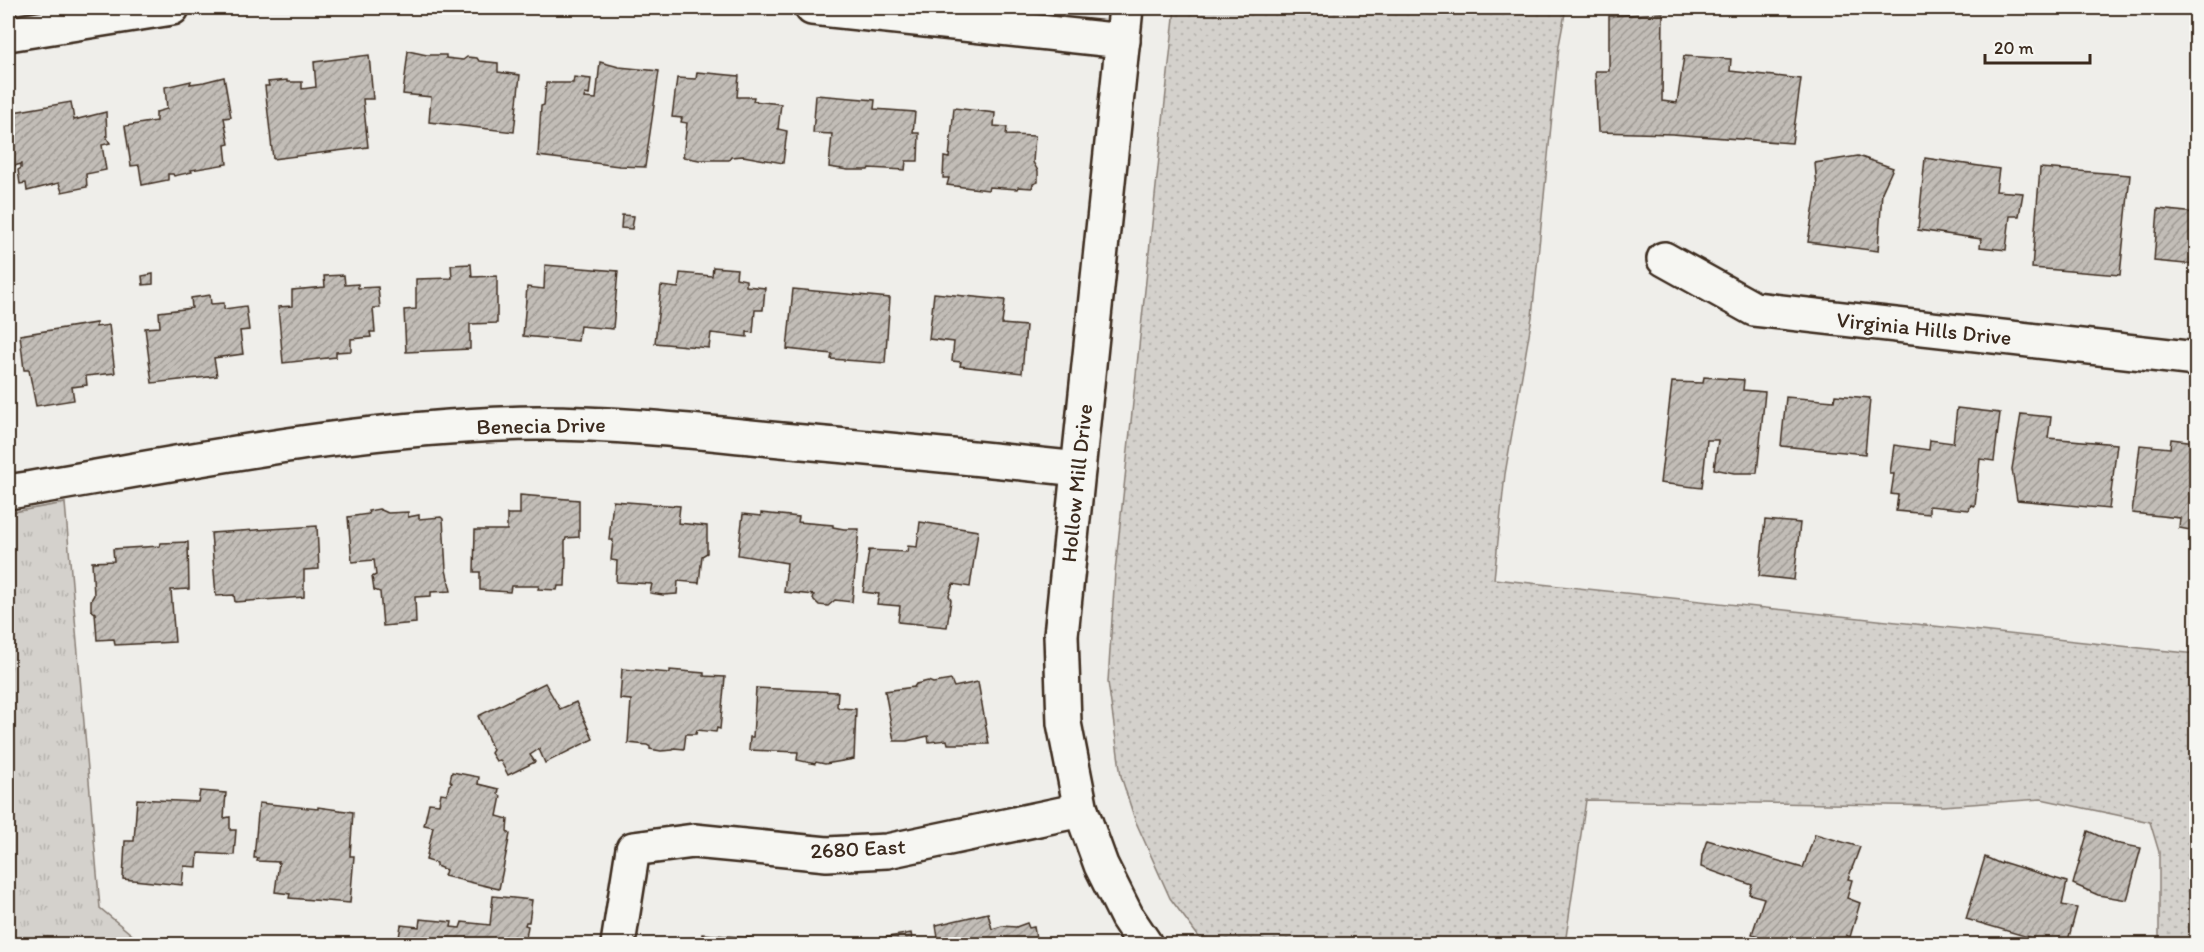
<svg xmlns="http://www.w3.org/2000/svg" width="2204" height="952" font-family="Itim,sans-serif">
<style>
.grass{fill:url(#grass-dots);stroke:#887e75;stroke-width:1.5}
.park{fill:url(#park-tufts);stroke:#887e75;stroke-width:1.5}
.building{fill:url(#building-hatch);stroke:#3b2a1e;stroke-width:1.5}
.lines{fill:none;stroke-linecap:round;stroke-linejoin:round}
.minor-casing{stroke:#3b2a1e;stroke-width:38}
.minor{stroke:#f6f6f2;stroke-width:33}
.labels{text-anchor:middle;stroke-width:4.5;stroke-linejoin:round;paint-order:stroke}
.street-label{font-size:22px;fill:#3b2a1e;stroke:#f6f6f2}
</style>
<defs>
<pattern id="grass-dots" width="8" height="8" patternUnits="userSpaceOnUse" patternTransform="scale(1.5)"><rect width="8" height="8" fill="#d4d1cc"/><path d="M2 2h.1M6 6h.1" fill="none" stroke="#b7b4af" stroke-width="1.8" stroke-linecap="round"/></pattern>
<pattern id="park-tufts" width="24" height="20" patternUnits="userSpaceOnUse" patternTransform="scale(1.5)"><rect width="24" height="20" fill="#d4d1cc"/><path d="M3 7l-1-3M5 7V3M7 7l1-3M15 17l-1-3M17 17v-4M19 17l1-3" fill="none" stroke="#b7b4af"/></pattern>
<pattern id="building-hatch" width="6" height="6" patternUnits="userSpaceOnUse" patternTransform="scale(1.5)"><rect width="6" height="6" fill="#c2bdb7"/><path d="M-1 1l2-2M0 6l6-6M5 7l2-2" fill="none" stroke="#9f9a94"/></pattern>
</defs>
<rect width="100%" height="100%" fill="#efeeea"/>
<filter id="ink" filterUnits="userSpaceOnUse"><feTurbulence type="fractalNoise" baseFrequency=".0167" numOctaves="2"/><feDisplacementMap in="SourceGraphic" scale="12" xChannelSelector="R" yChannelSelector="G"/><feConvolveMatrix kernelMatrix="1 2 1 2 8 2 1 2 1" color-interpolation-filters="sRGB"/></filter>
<g filter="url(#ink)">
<path class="grass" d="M1175,8H1566L1559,45L1532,317L1505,474L1494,579L2196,654V944H2159V852L2150,822L2041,799L1943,806L1586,800L1565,944H1204L1170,898L1135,820L1121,776L1108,682L1115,572Z"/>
<path class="park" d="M65,503L100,908L143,944H8V513Z"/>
<g class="building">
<path d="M1663,13L1662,101L1677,103L1684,56L1731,59L1730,71L1801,79L1792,143L1672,134L1598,132L1595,71H1609V16Z"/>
<path d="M408,51L427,55H446V58L463,60L467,57L477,58L479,61L498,63V72L520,75L514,132L429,122L431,97L403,94Z"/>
<path d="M369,55L373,99H363L368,147L273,159L265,86H269L268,82L287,80V82H302V89L316,87L314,62Z"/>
<path d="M600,62L619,67L659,71L645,167L619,166L538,156L541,106L544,105L546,83H573L574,77L591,79L589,95L585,94L584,98L596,99Z"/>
<path d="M697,72L739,76L737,97H754L753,101L781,104L778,129L787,131L783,163L743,156L731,157L729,160H699L683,157L687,123L681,122L682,118L672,117L677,78L696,79Z"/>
<path d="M224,77L231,117L224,118L229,144L225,145L227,164L191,170L192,172L174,176L173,174H168V180L142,185L139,165L131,166L125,126L156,121V112L167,109L165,87L191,81L190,84L204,82Z"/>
<path d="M816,95L875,100L874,109L915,112L913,133H919L918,161H906L905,170L869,168L868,170H848L829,167L832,134L813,133Z"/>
<path d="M71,102L74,120L106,112L107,138L110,143L102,145L106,170L86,174L87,187L62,192L59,183L27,191L26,183L20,184L18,170L21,168V164L14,166L8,138V113Z"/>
<path d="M954,108L995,113L994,126L1007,127L1006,135L1035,136L1033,162L1038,171V182L1033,184L1032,188L1018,187L1017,189L989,187L988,190L947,185L949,178H943L944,157L949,158Z"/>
<path d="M1858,156L1893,168L1882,192L1878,251L1808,242L1817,187L1815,163Z"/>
<path d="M1925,158L1999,169L1996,191L2023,193L2019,216H2010L2006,250L1980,247L1981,239L1918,230Z"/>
<path d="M2040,168L2130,175L2120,275L2032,268Z"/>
<path d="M2158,209L2196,213V265L2154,261Z"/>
<path d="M622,215L634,216L632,229L621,228Z"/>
<path d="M471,264L472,277L497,276V323L470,324V349L406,352L404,310L416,309V279L452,278L451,265Z"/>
<path d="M545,265L618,271L613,329L580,326L578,341L523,336L527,287L544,289Z"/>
<path d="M713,267L737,269L736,278L746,280V286L765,288L763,310H755L753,333L747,332V337L711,333L709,348L655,343L661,286L678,288L680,273L712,276Z"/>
<path d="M153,274V284L143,285L142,276Z"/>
<path d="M344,275L345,285L358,284V288L378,287L380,308H373L375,332H370L371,337L351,339V351L336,352V357L283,363L278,307L292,306V290L325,287L324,276Z"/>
<path d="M793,289L890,298L885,363L831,359L832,354L787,349Z"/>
<path d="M934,293L1005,300L1002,324L1026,326L1022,373L960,366L961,362L952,361L954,342L929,339Z"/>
<path d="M210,295L211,304L224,303V309L246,306L249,330L240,331L243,354L214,358L217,376L152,383L145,328L160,327L159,312L192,308L191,298Z"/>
<path d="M96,323V327L109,325L115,373L86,376L87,385L72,387L74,400L36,406L29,370H24L20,335Z"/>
<path d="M1704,377L1744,380L1743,390L1765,392L1757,473H1734L1714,469L1718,440H1707L1702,488L1660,483L1672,382L1703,383Z"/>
<path d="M1835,395L1870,398L1865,454L1781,446L1786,397L1834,401Z"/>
<path d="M1957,408L2000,413L1994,461L1980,459L1975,506L1971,505L1969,510L1929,506V514L1896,511L1898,495L1891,494L1894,474H1890L1894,445L1929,450L1930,440L1953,443Z"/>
<path d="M2021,414L2051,417L2048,438L2117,444L2109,509L2017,500L2012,469Z"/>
<path d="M2171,439L2196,442V531L2179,528L2180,518L2132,513L2140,445L2170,448Z"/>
<path d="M520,495L579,500V537L566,538L565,542V557H566L565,586H558L557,590L538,589L539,586H511L510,592L480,590V572H474L475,530H507V514H520Z"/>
<path d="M613,501L680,506L678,523L707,526V553L702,556L699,583L678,581L677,594L663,595L650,593L652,584L616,582L617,561L611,560L613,540H609Z"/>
<path d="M379,509L388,513L408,512V517L419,515V519L441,517L443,519L446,570L451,591L431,592V596L415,597L416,623L383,626L380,592L374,590L372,577L376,575L374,560L352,562L348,517L369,514L368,511Z"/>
<path d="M761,513L799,517L798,522L833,525V527L844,529H859L852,602L835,600L828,606L819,605L813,599L814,595L784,592L787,563L738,555L743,514L761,516Z"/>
<path d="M1765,520L1800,523L1794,580L1759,576Z"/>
<path d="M920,522L978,531L970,587L953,584L949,596L951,600L947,627L898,622L900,606L877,604L879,594L863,592L869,550L907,552L908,546L917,547Z"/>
<path d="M317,526L319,569L304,570V597L235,602L234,595L216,596L211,533Z"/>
<path d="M188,542L189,589L171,590L175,642L115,645L114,639L97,640L95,613L91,610V600L94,595L92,562L114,561L113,549L160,546L161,543Z"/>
<path d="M622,669L670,673V670L704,673V676L725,677L720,729L717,728L716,732L697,730L696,734H686L684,749L674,748L673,750L661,751L650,749V747L647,745L628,743L631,700L620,699Z"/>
<path d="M951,680L954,687L978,682L989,744H948L947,740L929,742L928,736L907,741H894L885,691L914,687L916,684L928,681L933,683Z"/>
<path d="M545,683L560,709L576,702L593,739L545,763L539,749L530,755L535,762L508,775L500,760L496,761L491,753L493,750L478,716Z"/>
<path d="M756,688L838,692L837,706L839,708L856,709L854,759L825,764L816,762L815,764L797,760L798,752L749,750L750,737H753Z"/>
<path d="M452,772L479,777L478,784L499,789L498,794L501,796L497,816L508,819L507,831L510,834L499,889L444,876L446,870L436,866V863L426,860L433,827L424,825L429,803L439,804L441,793L447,794L449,785L452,783L450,781Z"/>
<path d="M200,791L226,793L224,818L230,817V830H236L234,855L198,853L197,867L184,866L182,885L123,879L125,841H134L137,799L198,802Z"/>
<path d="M259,803L318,809V807L353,812L350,856H354L350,903L289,898L290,894L275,892L279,862L257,861L258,858H254Z"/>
<path d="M2088,831L2115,843L2141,848L2127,900L2098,895L2073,884Z"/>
<path d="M1815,834L1860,847L1848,879L1852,880L1847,898L1860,903L1850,937L1846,935L1844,944H1756L1758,936L1752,934L1764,898L1749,894L1752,885L1701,867L1702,855L1707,840L1803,868Z"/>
<path d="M1985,857L2001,864L2002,862L2067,882L2062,905L2077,908L2067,944H2052L1966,919Z"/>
<path d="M493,896L532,900L529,922H526L525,925L528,926L525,944H398L401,925L419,927L420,919L452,922L451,927L460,928L462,922L490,925Z"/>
<path d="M988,913L992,929L1002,926L1016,927L1027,923L1029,928L1034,927L1037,944H939L936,925Z"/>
<path d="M911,933L913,944H848Z"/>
<path d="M702,934L751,938V944H701Z"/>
</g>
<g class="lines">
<g class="minor-casing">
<g id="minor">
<path d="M812,8L1123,41"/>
<path d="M1126,8L1061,635L1064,723L1081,810L1101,865L1127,917L1145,944"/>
<path d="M8,34L172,8"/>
<path d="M1664,259L1754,309L2196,359"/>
<path d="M8,492C183,463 359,425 538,423C620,423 700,432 781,440C880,449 979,458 1078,469"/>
<path d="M618,944L633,849L694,841L827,854L887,851L1081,810"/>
</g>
</g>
<use href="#minor" class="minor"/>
</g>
</g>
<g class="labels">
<g class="street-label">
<text transform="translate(1924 328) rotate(6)" y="8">Virginia Hills Drive</text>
<text transform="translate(541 425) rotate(-1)" y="8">Benecia Drive</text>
<text transform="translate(1076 483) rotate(-84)" y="8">Hollow Mill Drive</text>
<text transform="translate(858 848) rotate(-3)" y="8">2680 East</text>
</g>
</g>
<rect width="2204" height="952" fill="none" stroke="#f6f6f2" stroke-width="30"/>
<rect x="15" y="15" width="2174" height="922" fill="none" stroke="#3b2a1e" stroke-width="2" filter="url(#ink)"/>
<path d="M1985 54v9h105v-9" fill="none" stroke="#3b2a1e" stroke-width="3"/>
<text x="1994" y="54" font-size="18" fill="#3b2a1e" stroke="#f6f6f2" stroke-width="4.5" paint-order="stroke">20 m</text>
</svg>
